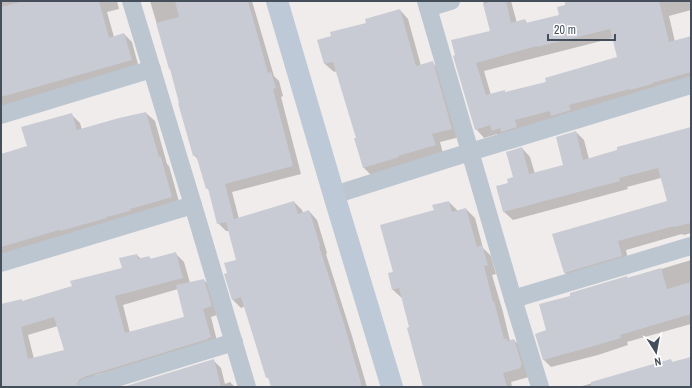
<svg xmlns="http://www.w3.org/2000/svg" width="692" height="388" font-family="'Archivo Narrow',sans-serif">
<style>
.shadow{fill:#0003;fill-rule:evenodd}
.building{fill:#c8cbd3;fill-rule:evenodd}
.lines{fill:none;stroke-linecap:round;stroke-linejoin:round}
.street{stroke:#bcc6d0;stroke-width:18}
.secondary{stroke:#bdc9d7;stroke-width:22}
</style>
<rect width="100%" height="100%" fill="#f0ecec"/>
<g class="shadow">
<path d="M1,1H117L119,9L107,12L114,37L124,34L132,42L139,68L1,109Z"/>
<path d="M150,1H252L274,76L279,81L283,96L281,97L301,174L232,192L239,219L294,202L302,210L303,213L309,211L317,220L327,253L326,254L352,336L367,387H272L270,380L267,377L245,306L241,308L233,300L228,274L237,261L229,231H226L218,223L210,191L207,188L199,161L194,155L172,70L170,68Z"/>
<path d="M483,1H511L517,23L525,20L528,24L561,15L580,1H691V10L669,16L675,42L691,37V82L501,138L497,134L484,138L476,129L454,57L491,32ZM613,38L619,58L548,82L506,93L504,91L491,95L484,71Z"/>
<path d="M400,10L408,19L421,66L432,62L441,71L460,137L440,142L443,153L372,176L364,168L358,138L337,71L334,72L325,64L319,41L368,23Z"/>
<path d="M146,113L155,121L167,164L169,166L180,205L1,258V155L28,147L71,114L80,123L82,130Z"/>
<path d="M691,128V233L684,235L682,234L626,250L629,264L573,281L564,272L668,201L661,178L627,187L628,189L513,220L504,212L497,187L509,183L514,178L522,148L530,157L535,174L564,166L576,132L584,140L589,159Z"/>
<path d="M449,202L458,211L466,209L475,218L483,248L491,256L496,274L492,275L503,312L510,341L514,340L523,349L529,377L511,382L512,387H424L410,328L403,299L393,290L389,274L394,273L435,210Z"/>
<path d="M175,253L184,262L190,283L204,280L212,288L220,314L211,317L218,345L95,375L97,380L73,387H1V305L21,300L23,302L73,287L123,269L137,255L141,259L149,257L152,260ZM178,289L185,317L130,333L123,305ZM58,326L65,351L34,359L28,335Z"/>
<path d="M691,260V324L627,342L628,345L598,355L551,367L543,359L547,331L572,296L627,277L628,279Z"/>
<path d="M691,358V387H579L670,360L674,363Z"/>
<path d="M213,360L221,368L225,384L230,382L235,387H134Z"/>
</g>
<g class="building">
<path d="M24,1H99L109,38L124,33L132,60L1,97V7Z"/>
<path d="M175,1H248L268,73L271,72L276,88L273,89L293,166L225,184L234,219L294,201L298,214L309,210L320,245L319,246L345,327L362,387H271L268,377L266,378L241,297L232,300L224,274L227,273L224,263L236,260L226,222L217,224L208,188L206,189L196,155L193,156L178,103H179L170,69H169L156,23L179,17Z"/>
<path d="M494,1H506L511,23L525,19L526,23L559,15L557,7L565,5V1H659L669,42L691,36V72L652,83V84L630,90V89L569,105L571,110L551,116L550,111L515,120L517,127L501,132L500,128L492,131L490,125L475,130L453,56L455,55L451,40L490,31L483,4ZM610,29L617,57L545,78L546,82L505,92V90L486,95L476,63L537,46V47Z"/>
<path d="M400,9L416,66L433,61L452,129L432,134L436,145L398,156L399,157L363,168L354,138H356L333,62L324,64L317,40L331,36L330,32L366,23L365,19Z"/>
<path d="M146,112L159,157H161L172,197L130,209V211L106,217L107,218L60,231L59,230L1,247V154L27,146L21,127L72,113L77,130L119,118Z"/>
<path d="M691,127V223L674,227V226L618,241L622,256L564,273L552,234L667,201L658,168L619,178L620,181L503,212L496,186L508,183L507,179L513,177L506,152L522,147L529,174L563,165L556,137L576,131L583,160L617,150V147Z"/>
<path d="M449,201L452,212L466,208L477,247L482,245L488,265L484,266L493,302L494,301L504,339L507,338V341L514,339L522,365L520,366L521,368L503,373L507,387H423L407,328L409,327L399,288L392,290L388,273L393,272L380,225L434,210L432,205Z"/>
<path d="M176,252L183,278L115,296L125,333L184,317L176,285L204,279L212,306L203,309L211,337L208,338V339L84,377L79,380L77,384V387H1V304L22,299V301L72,286L70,281L122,268L119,258L137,254L138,259L149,256L150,259ZM54,317L64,350L28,359L21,327Z"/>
<path d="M661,268L667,289L691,282V314L620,335L621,338L590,347L543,360L535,334L546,330L539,304L570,296V293L627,276V278Z"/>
<path d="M691,357V387H591V382L671,359L672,362Z"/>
<path d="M214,359L221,387H123Z"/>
</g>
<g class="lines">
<g class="street">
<path d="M131,1L193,205L247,387"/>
<path d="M426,1L513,299L540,387"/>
<path d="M428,8L451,1"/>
<path d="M1,115L152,69"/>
<path d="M334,195L470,152L691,85"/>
<path d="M1,263L193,205"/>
<path d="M513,299L691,246"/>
<path d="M87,387L234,342"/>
</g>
<path class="secondary" d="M277,1L334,195L392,387"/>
</g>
<rect width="692" height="388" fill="none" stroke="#444f5b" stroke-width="4"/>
<g transform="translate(656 352) rotate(169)" stroke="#ffffff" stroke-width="3" paint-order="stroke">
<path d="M0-3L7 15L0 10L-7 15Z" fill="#444f5b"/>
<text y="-6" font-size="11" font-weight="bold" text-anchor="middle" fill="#444f5b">N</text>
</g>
<path d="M548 34v6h67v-6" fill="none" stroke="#444f5b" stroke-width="2"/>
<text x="554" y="34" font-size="12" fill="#444f5b" stroke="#ffffff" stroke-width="3" paint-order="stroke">20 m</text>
</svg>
